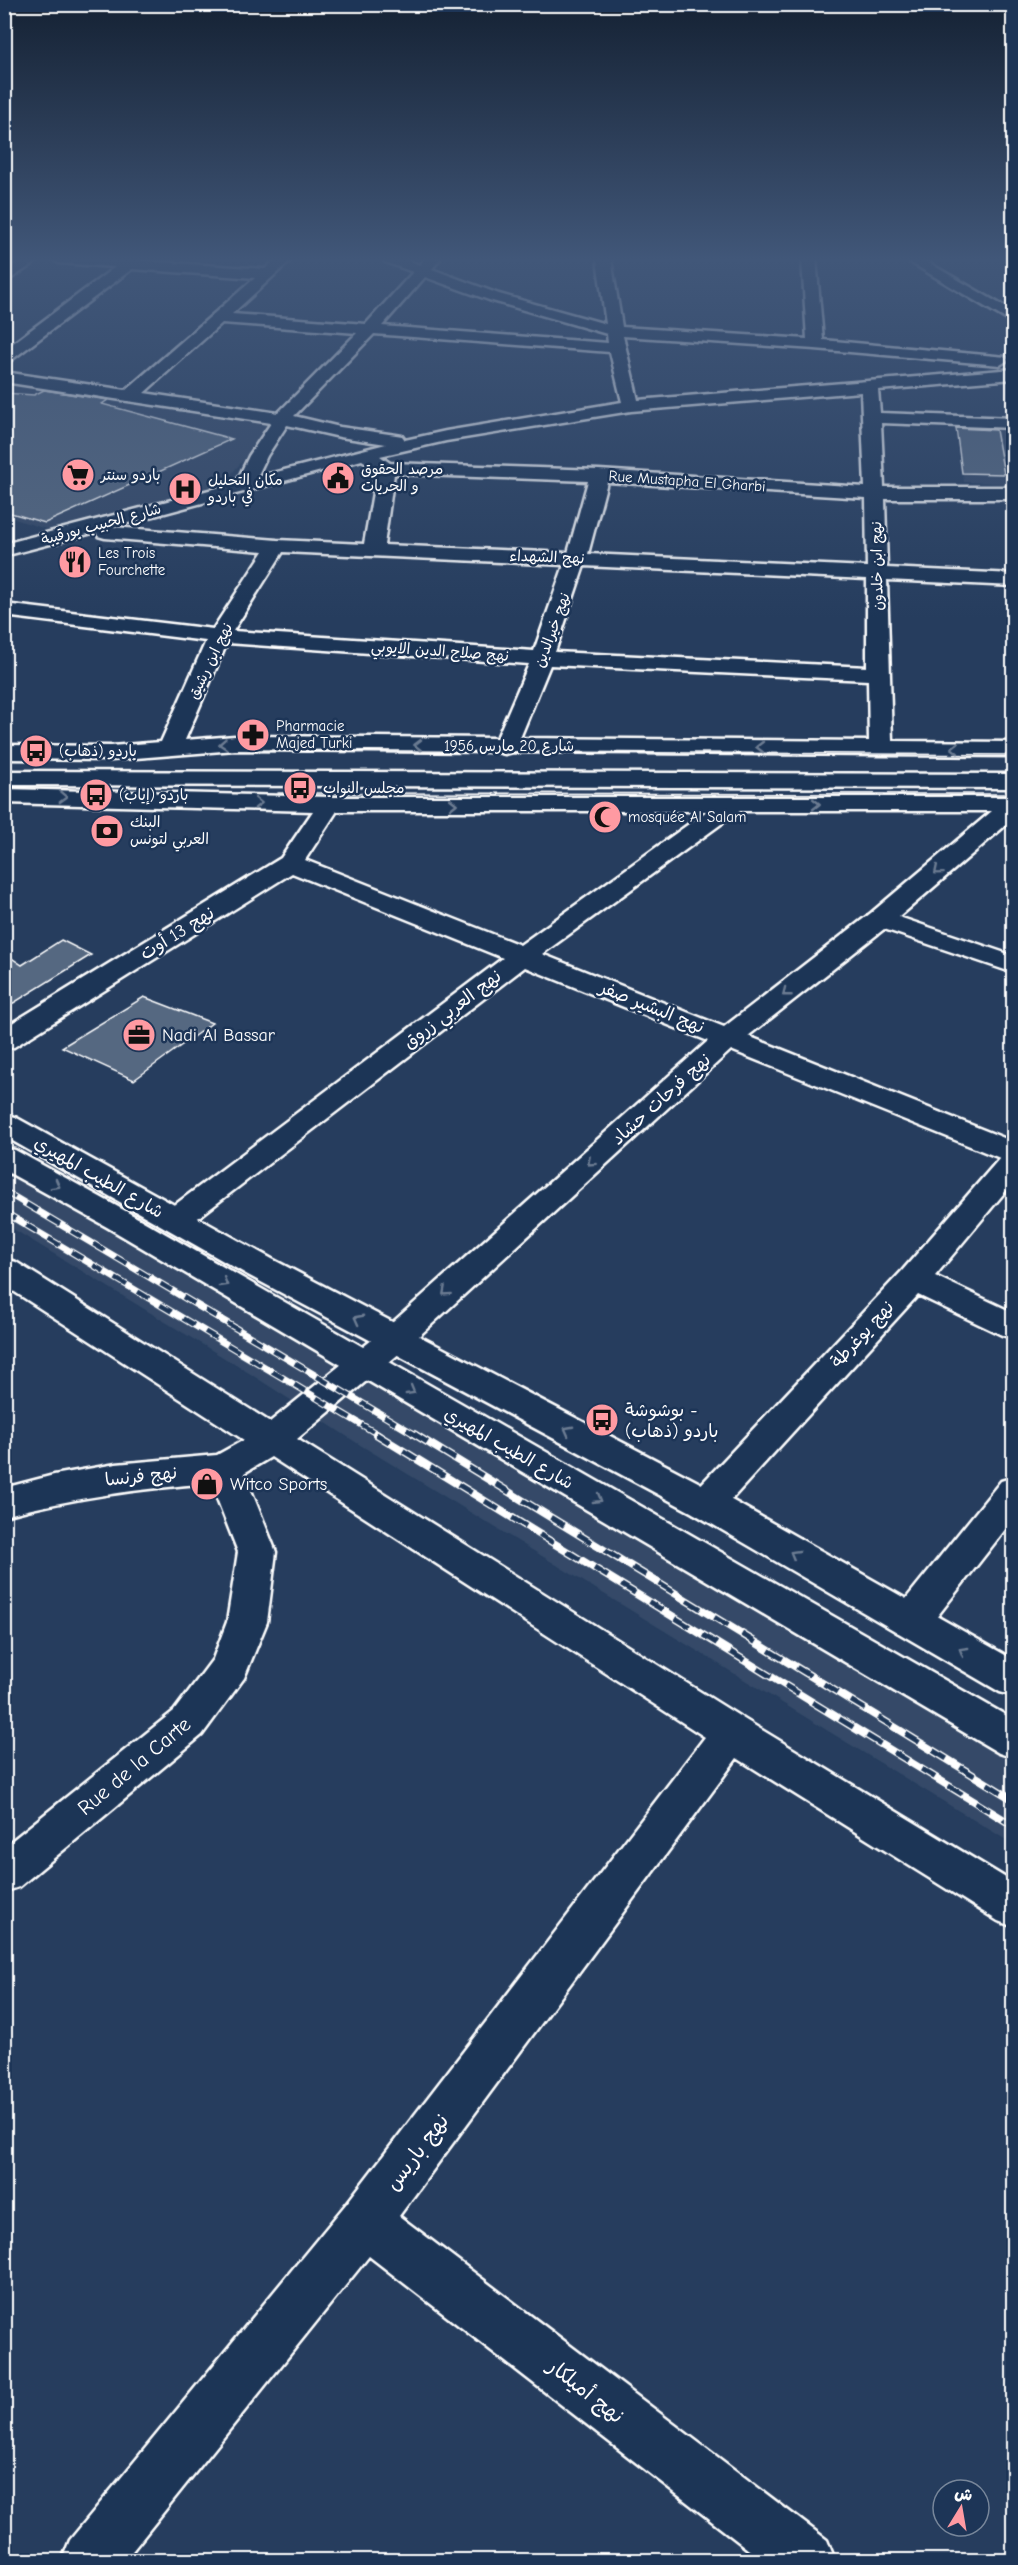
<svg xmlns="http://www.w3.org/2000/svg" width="1018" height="2565" font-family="'Comic Neue','Playpen Sans Arabic',sans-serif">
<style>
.built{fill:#344a68}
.building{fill:#556781;stroke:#fff;stroke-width:1.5}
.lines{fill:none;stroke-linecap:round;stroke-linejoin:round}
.minor-casing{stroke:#fff;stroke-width:5}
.major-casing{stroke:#fff;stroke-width:5}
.minor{fill:#1d3557;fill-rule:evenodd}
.major{fill:#1d3557;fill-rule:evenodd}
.tram{stroke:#fff;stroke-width:1.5}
.rail-far1-casing{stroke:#fff;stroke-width:7}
.rail-casing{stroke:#fff;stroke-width:8}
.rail-far1{stroke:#1d3557;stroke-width:4.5;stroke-dasharray:13;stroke-linecap:butt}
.rail{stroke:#1d3557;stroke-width:5;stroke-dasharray:16;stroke-linecap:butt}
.oneway{stroke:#6c7c92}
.labels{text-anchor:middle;stroke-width:5;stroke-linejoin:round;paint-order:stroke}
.far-poi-label{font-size:15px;fill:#fff;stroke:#1d3557;text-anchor:start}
.far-street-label{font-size:15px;fill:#fff;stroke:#1d3557}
.street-label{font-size:18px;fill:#fff;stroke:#1d3557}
.poi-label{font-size:18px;fill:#fff;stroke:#1d3557;text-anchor:start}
.near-street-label{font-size:21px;fill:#fff;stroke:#1d3557}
</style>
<rect width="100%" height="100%" fill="#263d5e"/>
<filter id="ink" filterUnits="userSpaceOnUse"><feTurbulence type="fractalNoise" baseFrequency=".0167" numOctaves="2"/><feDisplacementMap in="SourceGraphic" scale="12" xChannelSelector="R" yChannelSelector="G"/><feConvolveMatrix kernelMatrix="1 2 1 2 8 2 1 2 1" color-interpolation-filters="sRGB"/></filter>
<g filter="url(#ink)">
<g class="built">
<path d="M4,371L283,414L221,486L52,531L5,516Z"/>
<path d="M955,424L1013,426V484L964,482Z"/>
<path d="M4,1162L1013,1759V1844L357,1443L249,1373L5,1224Z"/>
</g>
<g class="building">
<path d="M44,390L108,400L102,404L232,439L45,523L4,511V393L34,395Z"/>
<path d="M956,428L996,430L1004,474L962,473Z"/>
<path d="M61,940L91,955L4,1009V953L22,965Z"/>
<path d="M144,997L212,1023L134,1080L62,1047Z"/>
</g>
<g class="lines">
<g class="minor-casing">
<g id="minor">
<path d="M24,259H41L4,283V272Z"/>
<path d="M52,259H143L142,261L265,269L276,259H292L232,314L366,324L413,272L385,262L383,259H404L420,265L425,259H440L432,269L499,294L606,324L597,259H611L622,327L807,339L802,259H816L823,340L1006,357L1008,360L1000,365L815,349L623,336L638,400L1014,369V379L878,390L880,413L1014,418V428L881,423L884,487H1014V499H885L887,568L1014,574V586L887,580L892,741L1014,742V756L513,752L505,754L497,752L235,750L111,760L4,759V745L111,746L161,742L206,641L4,616V604L213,629L264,551L105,538L98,536L96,532L4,556V544L236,483L249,456L271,423L4,382V372L126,390L255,278L132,269L10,361L4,363V350L115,267L59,263ZM425,277L489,300L607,334L608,343L382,326ZM222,323L357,333L278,413L144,393ZM374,334L610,352L622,402L446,431L405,440L402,436L396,435L340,427L294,416ZM861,392L865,487L599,470L390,463L380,456L446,441L631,411ZM287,425L340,437L386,444L257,477L267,456ZM362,460L377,470L364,544L277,540L113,527ZM394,474L588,481L568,553L384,545ZM607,482L866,498L867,567L588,554ZM283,552L564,565L534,651L233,631ZM584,566L867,579V667L555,652ZM227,643L529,664L497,738L235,736L185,740ZM550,665L868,680L869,741L520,738Z"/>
<path d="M905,259H922L1014,312V324Z"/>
<path d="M1005,259H1014V264Z"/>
<path d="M4,789L330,797H1014V818L899,917L1014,956V973L884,929L748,1036L1014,1142V1181L935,1276L1014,1313V1338L1002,1335L918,1295L719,1513L706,1517L693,1513L688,1503L693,1493L902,1271L1000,1158L731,1050L407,1347L297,1439L747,1721L1014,1883V1927L998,1921L737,1758L399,2216L827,2540L835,2560H762L369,2256L125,2560H62L70,2540L347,2203L705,1737L271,1457L244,1473L276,1552L267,1622L244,1678L202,1735L19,1887L4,1892V1847L174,1711L213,1659L227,1622L238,1552L211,1483C138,1489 76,1497 4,1516V1488L54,1475L116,1464L217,1455L244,1440L4,1285V1259L16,1262L270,1422L383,1331L708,1041L525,967L186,1227L175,1230L164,1227L159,1220L164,1213L503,958L292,873L14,1047L4,1049V1028L281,858L313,811L4,803ZM337,811H707L520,945L305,860ZM739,811H992L871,913L724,1027L542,954Z"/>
<path d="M1014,1477V1518L925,1632L911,1637L897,1632L891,1621L897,1610L1001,1481Z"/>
</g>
</g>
<g class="major-casing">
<g id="major">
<path d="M4,771L1014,774V788L4,785Z"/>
<path d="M4,1114L15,1117L272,1259L719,1493L1014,1660V1696L1000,1692L693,1513L248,1275L4,1136Z"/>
<path d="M4,1148L15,1150L129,1213L1014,1720V1758L999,1753L107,1227L4,1170Z"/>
</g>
</g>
<use href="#minor" class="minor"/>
<use href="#major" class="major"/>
<g class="tram">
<path d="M253,750L1014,755"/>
<path d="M278,793L1014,794"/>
</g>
<g class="rail-far1-casing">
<g id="rail-far1">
<path d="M4,1191L416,1435"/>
<path d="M4,1212L379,1435"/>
</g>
</g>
<g class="rail-casing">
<g id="rail">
<path d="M376,1434L1014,1826"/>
<path d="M414,1434L1014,1800"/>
</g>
</g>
<use href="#rail-far1" class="rail-far1"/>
<use href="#rail" class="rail"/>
</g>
<defs><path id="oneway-chevron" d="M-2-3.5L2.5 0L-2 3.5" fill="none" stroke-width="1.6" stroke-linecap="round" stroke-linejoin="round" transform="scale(1.5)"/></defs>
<g class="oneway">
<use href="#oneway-chevron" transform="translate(223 744) rotate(176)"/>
<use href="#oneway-chevron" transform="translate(418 745) rotate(-179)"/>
<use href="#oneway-chevron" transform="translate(760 747) rotate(-180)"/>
<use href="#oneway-chevron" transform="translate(955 748) rotate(-179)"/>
<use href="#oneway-chevron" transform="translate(63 797) rotate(2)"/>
<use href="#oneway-chevron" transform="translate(258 803) rotate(1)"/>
<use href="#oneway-chevron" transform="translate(453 804)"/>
<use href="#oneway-chevron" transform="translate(816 804)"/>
<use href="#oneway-chevron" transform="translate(938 871) rotate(140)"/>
<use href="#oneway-chevron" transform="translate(786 993) rotate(142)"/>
<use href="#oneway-chevron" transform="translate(591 1162) rotate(138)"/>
<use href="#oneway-chevron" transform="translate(56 1185) rotate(29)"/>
<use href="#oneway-chevron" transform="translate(224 1283) rotate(30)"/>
<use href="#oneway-chevron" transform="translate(446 1292) rotate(138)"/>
<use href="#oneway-chevron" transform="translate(358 1319) rotate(-152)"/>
<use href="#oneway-chevron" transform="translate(411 1391) rotate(30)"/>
<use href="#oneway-chevron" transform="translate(568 1430) rotate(-152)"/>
<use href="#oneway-chevron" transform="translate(598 1499) rotate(30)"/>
<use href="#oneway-chevron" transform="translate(794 1554) rotate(-150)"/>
<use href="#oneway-chevron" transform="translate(963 1651) rotate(-150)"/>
</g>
</g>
<linearGradient id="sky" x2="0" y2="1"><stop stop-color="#152234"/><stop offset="0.42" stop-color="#415779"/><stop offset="1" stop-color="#415779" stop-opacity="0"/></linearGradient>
<rect width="1018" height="618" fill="url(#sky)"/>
<defs>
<g id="supermarket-disc" transform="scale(1.725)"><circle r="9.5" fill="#ff9aa2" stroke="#1d3557"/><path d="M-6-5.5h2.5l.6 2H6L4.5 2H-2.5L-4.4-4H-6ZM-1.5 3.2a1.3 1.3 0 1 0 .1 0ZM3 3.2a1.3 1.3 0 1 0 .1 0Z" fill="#111"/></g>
<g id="civic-disc" transform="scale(1.725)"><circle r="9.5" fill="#ff9aa2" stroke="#1d3557"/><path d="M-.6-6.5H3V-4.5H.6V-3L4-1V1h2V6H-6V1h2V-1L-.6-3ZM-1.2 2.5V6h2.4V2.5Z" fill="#111"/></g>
<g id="hospital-disc" transform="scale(1.725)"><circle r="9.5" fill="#ff9aa2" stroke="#1d3557"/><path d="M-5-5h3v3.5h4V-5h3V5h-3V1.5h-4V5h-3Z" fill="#111"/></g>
<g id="restaurant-disc" transform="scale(1.725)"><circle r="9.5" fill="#ff9aa2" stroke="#1d3557"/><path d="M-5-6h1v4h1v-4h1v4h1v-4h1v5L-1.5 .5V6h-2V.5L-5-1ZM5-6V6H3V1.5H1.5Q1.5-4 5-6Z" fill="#111"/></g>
<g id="pharmacy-disc" transform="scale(1.725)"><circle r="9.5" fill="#ff9aa2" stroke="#1d3557"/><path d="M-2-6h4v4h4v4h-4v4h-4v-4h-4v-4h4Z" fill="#111"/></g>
<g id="bus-disc" transform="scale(1.725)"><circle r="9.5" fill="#ff9aa2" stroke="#1d3557"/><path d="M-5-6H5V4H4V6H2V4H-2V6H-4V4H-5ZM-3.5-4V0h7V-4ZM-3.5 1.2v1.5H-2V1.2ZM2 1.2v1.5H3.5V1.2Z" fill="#111"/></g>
<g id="mosque-disc" transform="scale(1.725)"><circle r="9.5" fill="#ff9aa2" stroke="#1d3557"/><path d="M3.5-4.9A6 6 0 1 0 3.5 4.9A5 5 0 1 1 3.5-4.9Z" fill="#111"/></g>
<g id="bank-disc" transform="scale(1.725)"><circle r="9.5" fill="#ff9aa2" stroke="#1d3557"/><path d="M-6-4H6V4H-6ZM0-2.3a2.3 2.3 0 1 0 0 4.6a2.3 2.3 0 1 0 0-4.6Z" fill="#111"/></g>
<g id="office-disc" transform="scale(1.725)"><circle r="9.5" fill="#ff9aa2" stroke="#1d3557"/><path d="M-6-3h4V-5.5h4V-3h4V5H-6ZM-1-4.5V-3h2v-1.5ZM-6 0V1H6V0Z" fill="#111"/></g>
<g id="shop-disc" transform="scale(1.725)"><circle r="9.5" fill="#ff9aa2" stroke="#1d3557"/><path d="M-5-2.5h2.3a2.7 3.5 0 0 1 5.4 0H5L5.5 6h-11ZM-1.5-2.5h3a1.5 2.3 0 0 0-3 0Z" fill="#111"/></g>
</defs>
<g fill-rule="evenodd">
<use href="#supermarket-disc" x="78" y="475"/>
<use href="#civic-disc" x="338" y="478"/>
<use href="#hospital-disc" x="185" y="489"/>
<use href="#restaurant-disc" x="75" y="562"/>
<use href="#pharmacy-disc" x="253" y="735"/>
<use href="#bus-disc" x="36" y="751"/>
<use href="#bus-disc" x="300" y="788"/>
<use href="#bus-disc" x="96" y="795"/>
<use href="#mosque-disc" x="605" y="817"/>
<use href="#bank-disc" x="107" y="831"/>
<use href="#office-disc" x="139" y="1035"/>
<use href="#bus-disc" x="602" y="1420"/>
<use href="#shop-disc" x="207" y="1484"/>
</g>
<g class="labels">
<g class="far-poi-label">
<text x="361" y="474">مرصد الحقوق<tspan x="361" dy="17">و الحريات</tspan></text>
<text x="101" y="480">باردو سنتر</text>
<text x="208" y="485">مكان التحليل<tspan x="208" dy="17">في باردو</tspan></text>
<text x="98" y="558">Les Trois<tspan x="98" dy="17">Fourchette</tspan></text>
<text x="276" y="731">Pharmacie<tspan x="276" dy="17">Majed Turki</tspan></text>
<text x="59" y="756">باردو (ذهاب)</text>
<text x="323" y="793">مجلس النواب</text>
<text x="119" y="800">باردو (إياب)</text>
<text x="628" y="822">mosquée Al Salam</text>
<text x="130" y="827">البنك<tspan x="130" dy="17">العربي لتونس</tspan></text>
</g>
<g class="far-street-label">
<text transform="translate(687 481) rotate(4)" y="5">Rue Mustapha El Gharbi</text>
<text transform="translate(101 524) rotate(-15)" y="5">شارع الحبيب بورقيبة</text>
<text transform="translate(547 557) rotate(2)" y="5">نهج الشهداء</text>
<text transform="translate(877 566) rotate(-91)" y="5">نهج ابن خلدون</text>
<text transform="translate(552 630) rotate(-70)" y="5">نهج خيرالدين</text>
<text transform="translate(440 651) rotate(4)" y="5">نهج صلاح الدين الايوبي</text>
<text transform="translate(210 661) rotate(-64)" y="5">نهج ابن رشيق</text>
<text x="509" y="751">شارع 20 مارس 1956</text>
</g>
<g class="street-label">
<text transform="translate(177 933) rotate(-32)" y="6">نهج 13 أوت</text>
<text transform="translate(652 1007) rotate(22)" y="6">نهج البشير صفر</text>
<text transform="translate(452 1009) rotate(-37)" y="6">نهج العربي زروق</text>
<text transform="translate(661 1099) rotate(-42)" y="6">نهج فرحات حشاد</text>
<text transform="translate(99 1177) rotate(30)" y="6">شارع الطيب المهيري</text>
<text transform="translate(862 1334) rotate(-47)" y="6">نهج يوغرطة</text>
<text transform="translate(509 1448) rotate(30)" y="6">شارع الطيب المهيري</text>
<text transform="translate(141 1476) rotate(-6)" y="6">نهج فرنسا</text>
</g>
<g class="poi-label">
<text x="162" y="1041">Nadi Al Bassar</text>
<text x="625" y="1416">بوشوشة -<tspan x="625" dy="21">باردو (ذهاب)</tspan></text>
<text x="230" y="1490">Witco Sports</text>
</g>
<g class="near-street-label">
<text transform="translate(134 1766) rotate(-40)" y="7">Rue de la Carte</text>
<text transform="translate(417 2152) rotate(-53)" y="7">نهج باريس</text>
<text transform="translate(586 2391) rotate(38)" y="7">نهج أميلكار</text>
</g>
</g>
<rect width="1018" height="2565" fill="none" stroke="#1d3557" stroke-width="24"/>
<rect x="12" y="12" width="994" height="2541" fill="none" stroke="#fff" stroke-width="2" filter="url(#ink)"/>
<g transform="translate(961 2508) rotate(11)"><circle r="28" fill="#1d3557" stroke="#77869a" stroke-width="1.5"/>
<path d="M0-4.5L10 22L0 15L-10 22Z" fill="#ff9aa2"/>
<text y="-9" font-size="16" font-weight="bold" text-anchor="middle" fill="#ffffff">ش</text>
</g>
</svg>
